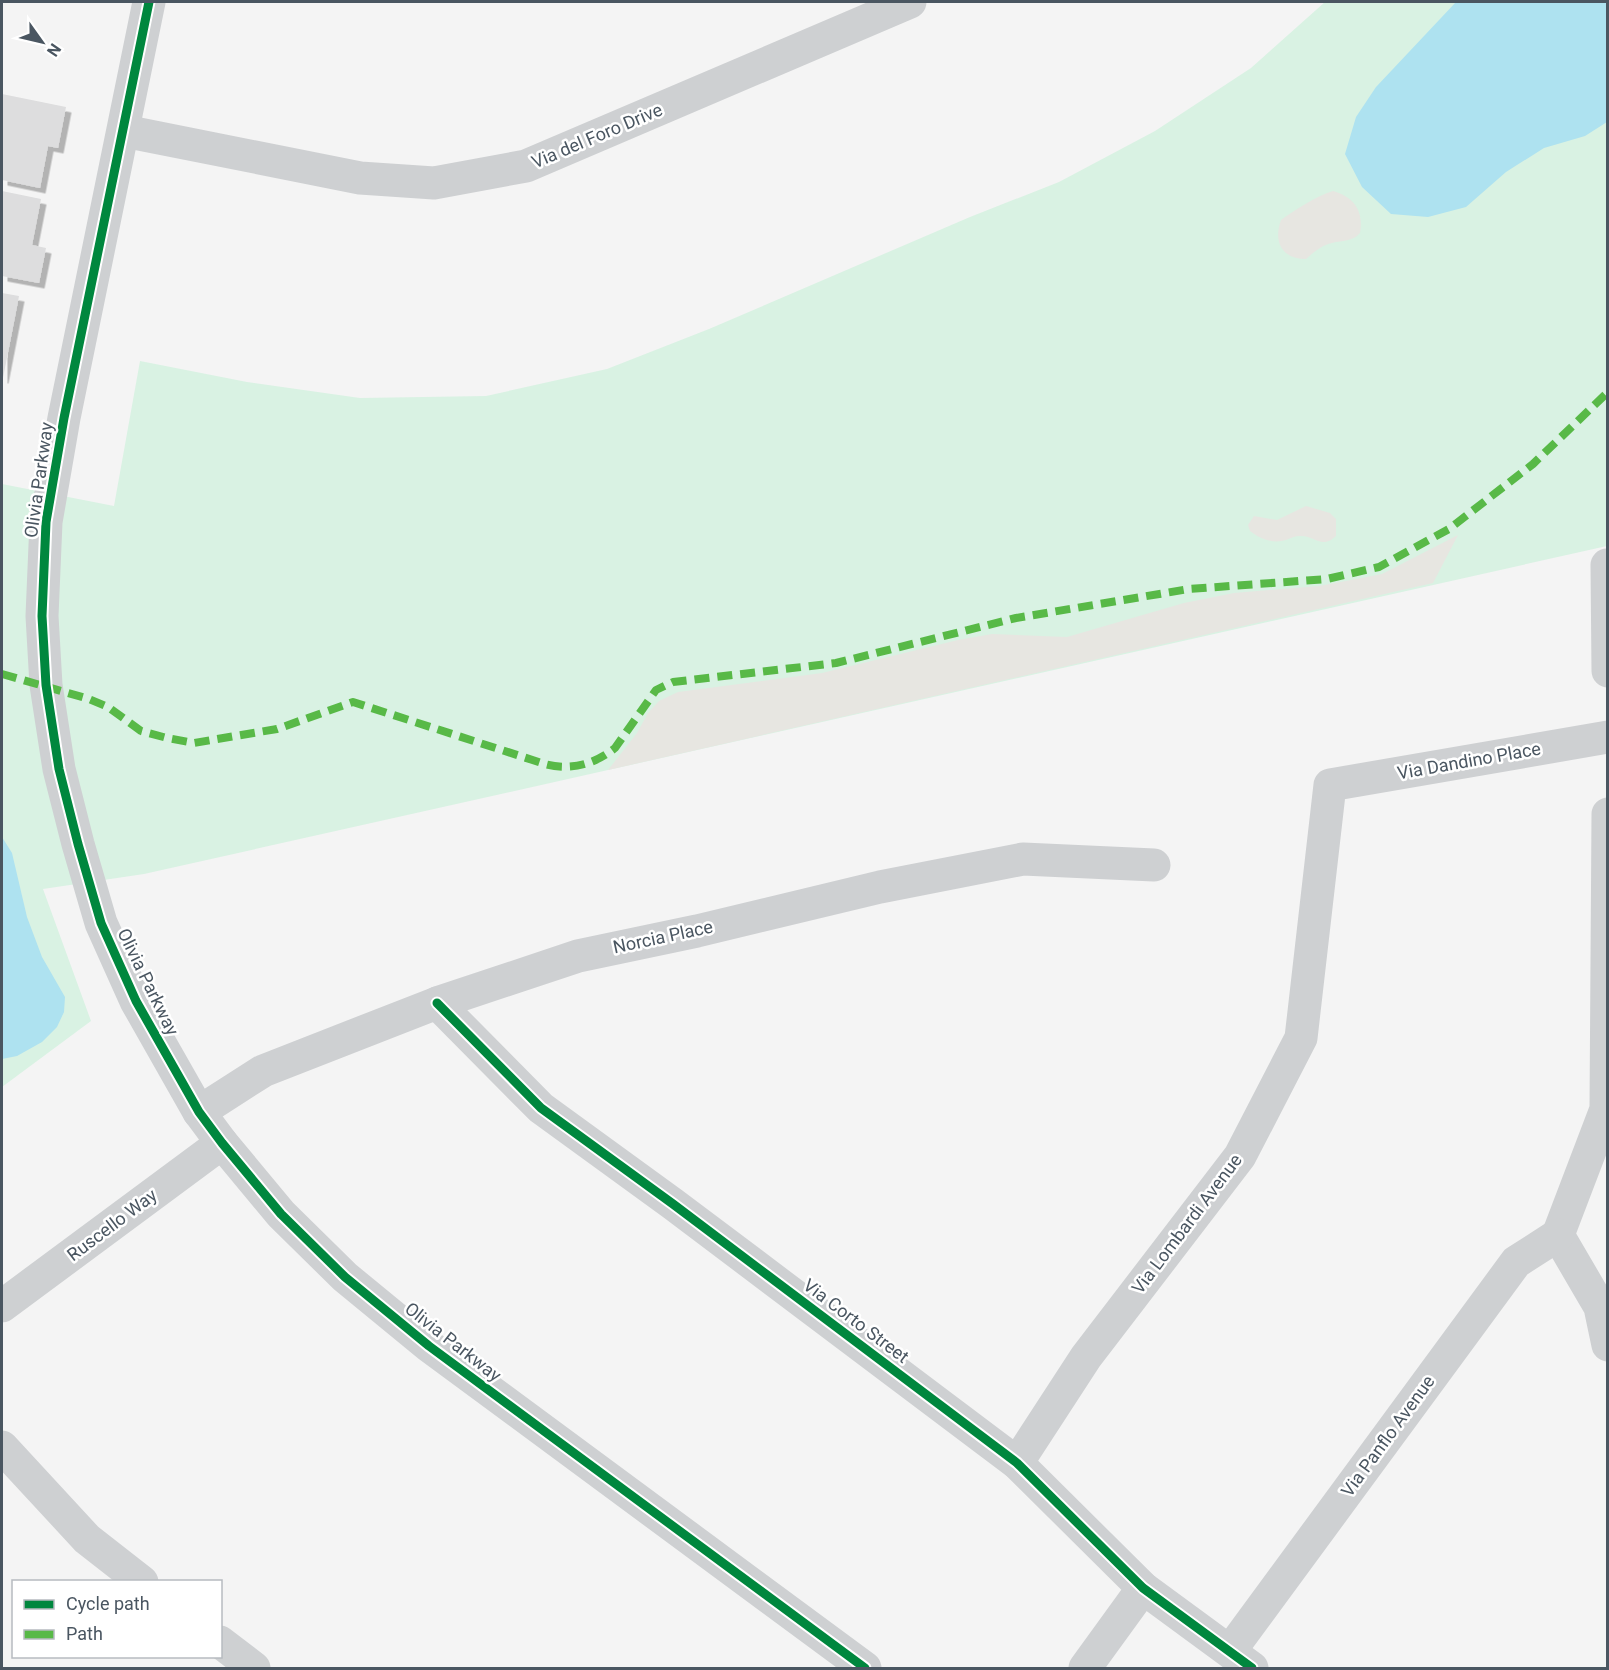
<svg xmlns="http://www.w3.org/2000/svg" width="1609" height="1670" font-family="Roboto,sans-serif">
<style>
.green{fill:#d9f2e3}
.sand{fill:#e7e6e1}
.water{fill:#aee2f0}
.building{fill:#ddddde;filter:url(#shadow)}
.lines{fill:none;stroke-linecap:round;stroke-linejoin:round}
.minor{stroke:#ced0d2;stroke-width:33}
.quiet{stroke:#58b947;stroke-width:8;stroke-dasharray:15 8;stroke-linecap:butt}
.cycleway-casing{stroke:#fff;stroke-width:13}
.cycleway{stroke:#00873e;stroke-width:9}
.labels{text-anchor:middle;stroke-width:5;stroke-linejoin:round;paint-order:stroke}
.street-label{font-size:18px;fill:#4a5661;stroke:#fff}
</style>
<defs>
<filter id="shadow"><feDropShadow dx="5.5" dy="5.5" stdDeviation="0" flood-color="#0004"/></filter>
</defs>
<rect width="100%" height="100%" fill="#f4f4f4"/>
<path class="green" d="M1325,2H1607V546L144,874L43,889L91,1021L2,1087V484L114,506L140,361L247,382L360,398L486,396L607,369L709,329L970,217L1059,182L1155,131L1251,68Z"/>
<g class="sand">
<path d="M1333,191C1354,197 1364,211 1360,233C1352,242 1343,240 1332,243C1322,245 1314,252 1306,259C1282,259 1273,242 1281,220C1295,210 1316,196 1333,191Z"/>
<path d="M1306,506L1330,513L1336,519V536C1321,550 1315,535 1300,536C1295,536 1291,538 1286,540C1273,544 1260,539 1250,531L1248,525L1254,516L1277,520Z"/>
<path d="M1458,535L1433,583L608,770L637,733L648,713L659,701L678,692L822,673L958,640L992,634L1067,637L1184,603L1234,593L1319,586L1351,580L1382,574Z"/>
</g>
<g class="water">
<path d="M1456,2H1607V122L1585,136L1544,148L1506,172L1466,207L1428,217L1391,214L1362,187L1345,154L1356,117L1376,87Z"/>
<path d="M2,837L12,853L27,917L42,957L65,997L64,1012L57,1027L42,1042L17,1056L2,1059Z"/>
</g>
<g class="building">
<path d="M2,94L66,107L58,148L48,146L40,188L2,180Z"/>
<path d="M2,191L41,199L32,245L46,248L39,283L2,276Z"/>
<path d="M2,293L19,296L3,378H2Z"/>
</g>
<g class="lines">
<g class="minor">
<path d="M149,2L64,418L46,522L42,616L46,685L59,769L78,844L101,923L136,1001L199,1112L222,1143L281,1214L345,1277L429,1346L865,1668"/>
<path d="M124,131L360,178L434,183L526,166L910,2"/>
<path d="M1607,565L1608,671"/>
<path d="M437,1003L541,1108L673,1204L1017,1463L1143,1588L1252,1668"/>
<path d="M199,1112L263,1071L437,1003L578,956L697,931L880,887L1023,859L1154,865"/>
<path d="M1558,1235L1606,1109L1608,814"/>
<path d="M1558,1235L1600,1307L1608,1345"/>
<path d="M2,1306L222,1143"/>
<path d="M2,1447L87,1539L142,1582"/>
<path d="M1017,1463L1086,1357L1240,1156L1301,1038L1330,785L1608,737"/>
<path d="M220,1642L254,1668"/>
<path d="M1230,1651L1516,1262L1558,1235"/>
<path d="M1085,1668L1143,1588"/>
</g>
<path class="quiet" d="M2,674L89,699L108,707L141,731L167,738L194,743L277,729L353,702L545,764C571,771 595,764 615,748L656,690L673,682L836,663L1016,618L1189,589L1327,579L1379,567L1449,529L1533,464L1608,392"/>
<g class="cycleway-casing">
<g id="cycleway">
<path d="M149,2L64,418L46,522L42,616L46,685L59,769L78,844L101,923L136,1001L199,1112L222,1143L281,1214L345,1277L429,1346L865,1668"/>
<path d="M437,1003L541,1108L673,1204L1017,1463L1143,1588L1252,1668"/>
</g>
</g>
<use href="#cycleway" class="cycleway"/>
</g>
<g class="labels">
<g class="street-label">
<text transform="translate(597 136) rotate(-23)" y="6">Via del Foro Drive</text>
<text transform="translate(39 480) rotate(-82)" y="6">Olivia Parkway</text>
<text transform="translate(1469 761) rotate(-10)" y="6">Via Dandino Place</text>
<text transform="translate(663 937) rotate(-12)" y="6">Norcia Place</text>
<text transform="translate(148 982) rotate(64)" y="6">Olivia Parkway</text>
<text transform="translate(1187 1224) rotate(-53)" y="6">Via Lombardi Avenue</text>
<text transform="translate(112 1225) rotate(-37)" y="6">Ruscello Way</text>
<text transform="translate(856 1321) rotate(37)" y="6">Via Corto Street</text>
<text transform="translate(453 1342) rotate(38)" y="6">Olivia Parkway</text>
<text transform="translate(1388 1436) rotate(-54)" y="6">Via Panflo Avenue</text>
</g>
</g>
<rect width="1609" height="1670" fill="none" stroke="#4a5661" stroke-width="6"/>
<rect x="12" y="1580" width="210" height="78" fill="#ffffff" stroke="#b7bbc0" stroke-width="1.5"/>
<rect x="24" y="1600" width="30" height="9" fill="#00873e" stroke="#b7bbc0" stroke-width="1.5"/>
<text x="66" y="1610" font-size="18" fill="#4a5661">Cycle path</text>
<rect x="24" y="1630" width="30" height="9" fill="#58b947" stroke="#b7bbc0" stroke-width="1.5"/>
<text x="66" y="1640" font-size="18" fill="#4a5661">Path</text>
<g transform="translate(42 42) rotate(124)" stroke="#ffffff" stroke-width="4.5" paint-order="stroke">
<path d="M0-4.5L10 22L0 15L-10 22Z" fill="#4a5661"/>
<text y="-9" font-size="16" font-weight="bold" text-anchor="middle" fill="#4a5661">N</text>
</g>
</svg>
